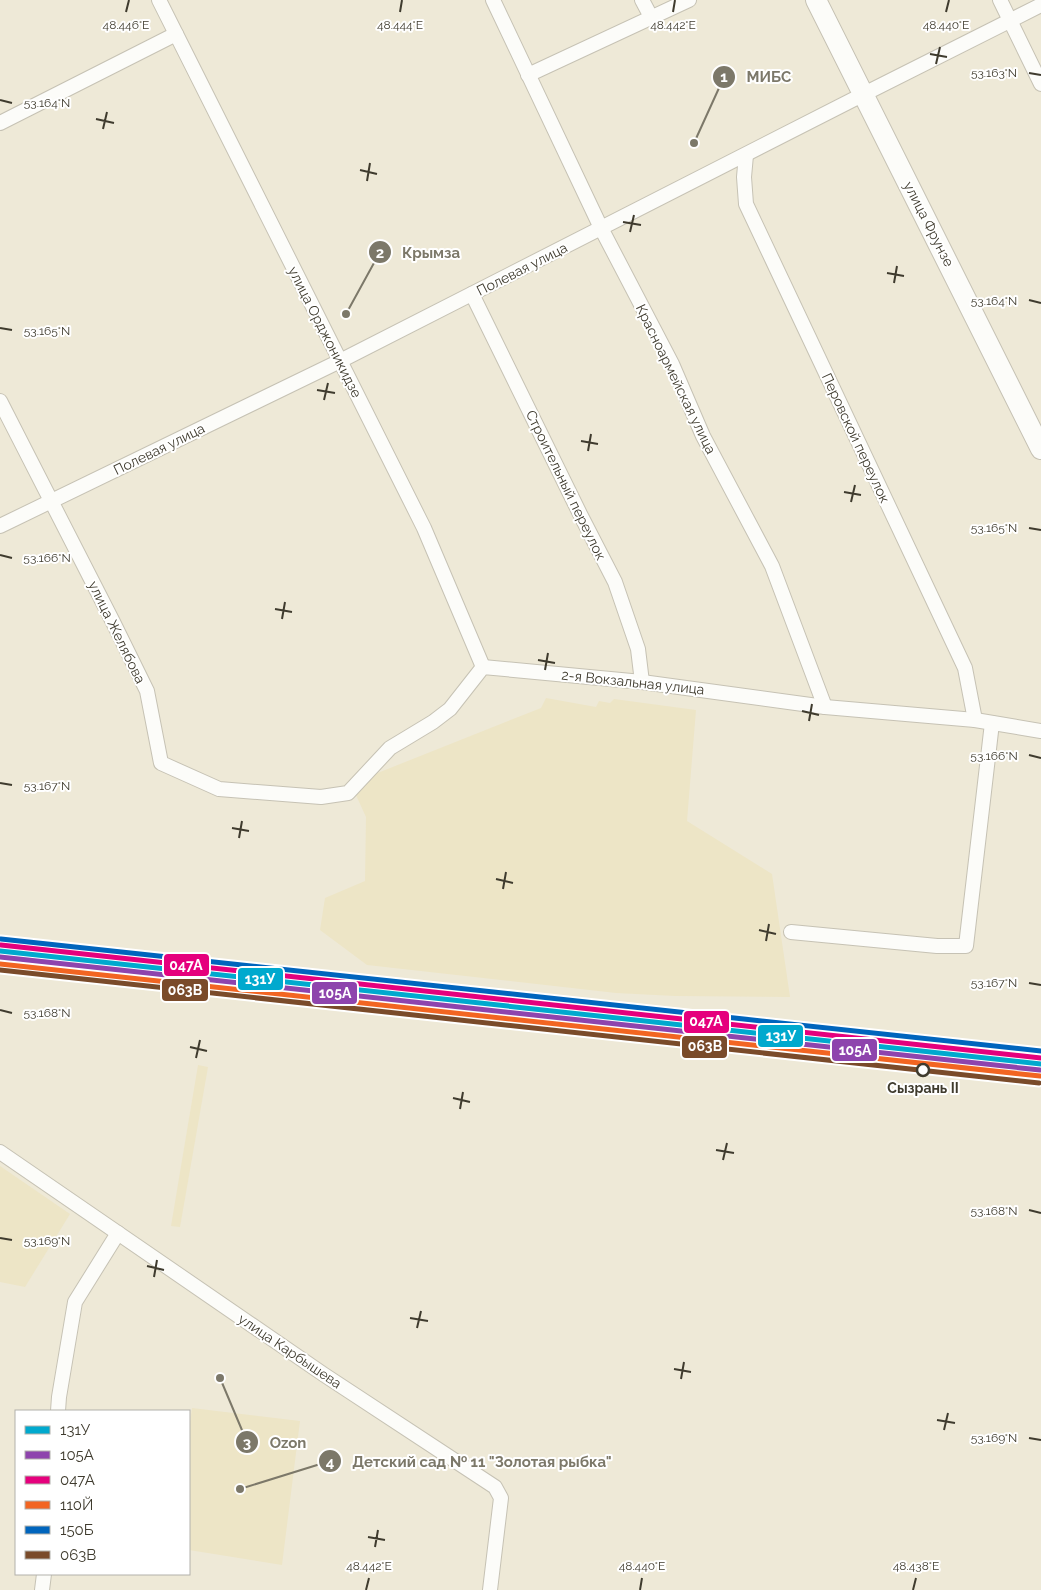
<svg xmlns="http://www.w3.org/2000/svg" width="1041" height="1590" font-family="Raleway,sans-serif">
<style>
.built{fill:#ede5c6}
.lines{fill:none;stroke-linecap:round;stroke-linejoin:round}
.street-casing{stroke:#c6c2b4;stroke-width:16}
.secondary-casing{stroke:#c6c2b4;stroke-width:22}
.street{stroke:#fcfcf9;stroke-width:14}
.secondary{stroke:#fcfcf9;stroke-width:20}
.rail-1-casing{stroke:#fff;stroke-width:9}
.rail-2-casing{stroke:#fff;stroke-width:9}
.rail-3-casing{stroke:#fff;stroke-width:9}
.rail-4-casing{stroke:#fff;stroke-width:9}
.rail-5-casing{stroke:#fff;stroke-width:9}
.rail-6-casing{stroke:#fff;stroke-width:9}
.rail-1{stroke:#00a9ce;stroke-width:5}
.rail-2{stroke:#8e44ad;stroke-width:5}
.rail-3{stroke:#e5007d;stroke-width:5}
.rail-4{stroke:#f26522;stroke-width:5}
.rail-5{stroke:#0065bd;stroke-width:5}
.rail-6{stroke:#7a4b2a;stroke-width:5}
.ticks{fill:none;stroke:#3f3b2e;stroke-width:2}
.stop-dot{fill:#fff;stroke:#3f3b2e;stroke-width:2.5}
.labels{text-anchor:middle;stroke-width:4;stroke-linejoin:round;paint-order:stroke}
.street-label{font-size:14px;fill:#3f3b2e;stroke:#fff}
.stop-label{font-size:14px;font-weight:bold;fill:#3f3b2e;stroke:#fff}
.ticks-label{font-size:12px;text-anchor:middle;fill:#3f3b2e;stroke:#fff;stroke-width:4;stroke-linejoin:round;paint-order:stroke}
.leader{fill:none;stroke:#7c7869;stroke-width:2}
.callout-dot{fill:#7c7869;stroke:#fff;stroke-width:2}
.mark-label{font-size:15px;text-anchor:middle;font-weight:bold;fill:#fff}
.callout-label{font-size:15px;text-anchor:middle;font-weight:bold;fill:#7c7869;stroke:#fff;stroke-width:4;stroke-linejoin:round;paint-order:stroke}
.line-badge{stroke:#fff;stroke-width:2}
.badge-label{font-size:14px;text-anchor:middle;font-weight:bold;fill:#fff}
</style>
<rect width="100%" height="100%" fill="#eee9d7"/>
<g class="built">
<path d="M546,698L596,707L599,701L610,703L614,699L696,710L687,821L772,874L790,997L675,996L616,993L367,965L320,930L325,898L365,881L366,817L355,793L370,776L541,708Z"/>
<path d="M198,1065L208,1067L180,1227L171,1226Z"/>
<path d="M0,1166L70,1214L25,1287L0,1282Z"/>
<path d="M192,1408L300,1421L282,1565L189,1550V1429Z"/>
</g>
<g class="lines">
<g class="street-casing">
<g id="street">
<path d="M159,0L424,528L483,667"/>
<path d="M493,0L601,228L672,364L703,436L772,566L825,707"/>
<path d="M642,0L651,17"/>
<path d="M1000,0L1041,84"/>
<path d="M528,75L689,0"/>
<path d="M0,123L176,34"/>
<path d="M746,155L744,177L746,204L965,668L975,720"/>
<path d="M472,294L580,514L615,582L638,649L642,682"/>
<path d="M0,401L113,622L147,691L161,763L219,789L321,797L348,793L390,748L433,722L450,709L483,667L642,682L825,707L975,720L1041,731"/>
<path d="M0,526L340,361L864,94L1041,5"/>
<path d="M791,932L937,946H966L992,723"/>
<path d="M0,1152L323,1374L495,1487L501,1498L490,1590"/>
<path d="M58,1411L59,1397L75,1302L118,1233"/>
<path d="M42,1590L44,1574"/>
</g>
</g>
<g class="secondary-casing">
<path id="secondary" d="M816,0L1041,449"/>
</g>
<use href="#street" class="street"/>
<use href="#secondary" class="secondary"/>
<g class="rail-1-casing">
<path id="rail-1" d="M0,951L1041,1064"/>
</g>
<g class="rail-2-casing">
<path id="rail-2" d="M0,957L1040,1070"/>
</g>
<g class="rail-3-casing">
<path id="rail-3" d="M1,945L1041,1058"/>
</g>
<g class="rail-4-casing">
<path id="rail-4" d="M0,964L1040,1076"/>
</g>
<g class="rail-5-casing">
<path id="rail-5" d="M1,939L1041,1051"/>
</g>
<g class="rail-6-casing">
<path id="rail-6" d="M0,970L1039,1083"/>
</g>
<use href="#rail-1" class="rail-1"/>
<use href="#rail-2" class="rail-2"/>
<use href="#rail-3" class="rail-3"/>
<use href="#rail-4" class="rail-4"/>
<use href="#rail-5" class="rail-5"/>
<use href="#rail-6" class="rail-6"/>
</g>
<path class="ticks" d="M126,12L129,0M400,12L402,0M673,12L675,0M946,12L949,0M930,54L947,57M936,64L940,47M1029,73L1041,75M0,100L12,103M96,119L114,123M103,129L107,112M360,170L377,174M367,181L370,163M623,222L641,225M630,232L634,215M887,273L904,276M894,283L897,266M1029,300L1041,303M0,328L12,330M317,390L335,393M324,400L328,383M581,441L598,444M588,451L591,434M844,492L861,495M851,502L855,485M1029,528L1041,530M0,555L12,558M275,609L292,612M282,619L285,602M538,660L555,663M545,670L548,653M802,711L819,715M809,721L812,704M1029,755L1041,758M0,783L12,785M232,828L249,831M239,838L242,821M496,879L513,883M503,889L506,872M759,930L776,934M766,941L769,924M1029,983L1041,985M0,1010L12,1013M190,1047L207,1051M196,1058L200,1040M453,1098L470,1102M460,1109L463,1092M716,1150L734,1153M723,1160L727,1143M1029,1210L1041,1213M0,1238L12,1240M147,1266L164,1270M154,1277L157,1260M410,1318L428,1321M417,1328L421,1311M674,1369L691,1372M681,1379L684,1362M937,1420L955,1423M944,1430L948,1413M1029,1438L1041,1440M368,1537L385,1540M375,1547L378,1530M366,1590L369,1578M640,1590L642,1578M913,1590L916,1578"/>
<circle class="stop-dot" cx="923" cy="1070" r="6"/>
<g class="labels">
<g class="street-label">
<text transform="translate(929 224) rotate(63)" y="5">улица Фрунзе</text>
<text transform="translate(522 269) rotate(-27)" y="5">Полевая улица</text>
<text transform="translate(325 332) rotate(63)" y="5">улица Орджоникидзе</text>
<text transform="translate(676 379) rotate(64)" y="5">Красноармейская улица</text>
<text transform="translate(856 438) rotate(65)" y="5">Перовской переулок</text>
<text transform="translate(159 449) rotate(-26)" y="5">Полевая улица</text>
<text transform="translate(566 485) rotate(64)" y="5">Строительный переулок</text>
<text transform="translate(117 632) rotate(64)" y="5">улица Желябова</text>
<text transform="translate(633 682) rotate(6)" y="5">2-я Вокзальная улица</text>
<text transform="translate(290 1351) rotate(34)" y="5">улица Карбышева</text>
</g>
<g class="stop-label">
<text x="923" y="1093">Сызрань II</text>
</g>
</g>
<g class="ticks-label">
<text x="126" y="29">48.446°E</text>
<text x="400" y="29">48.444°E</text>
<text x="673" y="29">48.442°E</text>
<text x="946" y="29">48.440°E</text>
<text x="994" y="77">53.163°N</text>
<text x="47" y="107">53.164°N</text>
<text x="994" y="305">53.164°N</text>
<text x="47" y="335">53.165°N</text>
<text x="994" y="532">53.165°N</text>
<text x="47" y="562">53.166°N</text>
<text x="994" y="760">53.166°N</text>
<text x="47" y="790">53.167°N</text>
<text x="994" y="987">53.167°N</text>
<text x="47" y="1017">53.168°N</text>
<text x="994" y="1215">53.168°N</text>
<text x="47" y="1245">53.169°N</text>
<text x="994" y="1442">53.169°N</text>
<text x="369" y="1570">48.442°E</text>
<text x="642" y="1570">48.440°E</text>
<text x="916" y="1570">48.438°E</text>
</g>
<path class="leader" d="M694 143L724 77M346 314L380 252M220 1378L247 1442M240 1489L330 1461"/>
<g class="callout-dot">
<circle cx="694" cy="143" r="5"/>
<circle cx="346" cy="314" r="5"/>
<circle cx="220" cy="1378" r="5"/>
<circle cx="240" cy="1489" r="5"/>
<circle cx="724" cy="77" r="12"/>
<circle cx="380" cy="252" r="12"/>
<circle cx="247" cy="1442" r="12"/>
<circle cx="330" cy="1461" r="12"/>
</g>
<g class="mark-label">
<text x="724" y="82">1</text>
<text x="380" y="258">2</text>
<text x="247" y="1448">3</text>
<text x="330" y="1467">4</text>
</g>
<g class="callout-label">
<text x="769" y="82">МИБС</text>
<text x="431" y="258">Крымза</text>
<text x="288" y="1448">Ozon</text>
<text x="482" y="1467">Детский сад № 11 "Золотая рыбка"</text>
</g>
<g class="line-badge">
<rect x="163" y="953" width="47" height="24" rx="5" fill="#e5007d"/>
<rect x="237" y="967" width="47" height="24" rx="5" fill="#00a9ce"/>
<rect x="161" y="978" width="48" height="24" rx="5" fill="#7a4b2a"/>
<rect x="311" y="981" width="47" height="24" rx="5" fill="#8e44ad"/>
<rect x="683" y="1010" width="47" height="24" rx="5" fill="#e5007d"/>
<rect x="757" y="1024" width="47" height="24" rx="5" fill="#00a9ce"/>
<rect x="681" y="1035" width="47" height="24" rx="5" fill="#7a4b2a"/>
<rect x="831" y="1038" width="47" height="24" rx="5" fill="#8e44ad"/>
</g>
<g class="badge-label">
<text x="186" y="970">047А</text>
<text x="260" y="984">131У</text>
<text x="185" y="995">063В</text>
<text x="335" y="998">105А</text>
<text x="706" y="1026">047А</text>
<text x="781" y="1041">131У</text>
<text x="705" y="1051">063В</text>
<text x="855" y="1055">105А</text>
</g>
<rect x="15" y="1410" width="175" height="165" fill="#ffffff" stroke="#b2b1ab"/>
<rect x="25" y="1426" width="25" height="8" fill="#00a9ce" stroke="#b2b1ab"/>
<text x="60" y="1435" font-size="15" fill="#3f3b2e">131У</text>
<rect x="25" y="1451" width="25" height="8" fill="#8e44ad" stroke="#b2b1ab"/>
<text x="60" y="1460" font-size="15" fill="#3f3b2e">105А</text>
<rect x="25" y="1476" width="25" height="8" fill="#e5007d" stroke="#b2b1ab"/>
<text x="60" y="1485" font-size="15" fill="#3f3b2e">047А</text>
<rect x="25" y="1501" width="25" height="8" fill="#f26522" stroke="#b2b1ab"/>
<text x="60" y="1510" font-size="15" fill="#3f3b2e">110Й</text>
<rect x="25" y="1526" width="25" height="8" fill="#0065bd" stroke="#b2b1ab"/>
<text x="60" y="1535" font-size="15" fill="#3f3b2e">150Б</text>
<rect x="25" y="1551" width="25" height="8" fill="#7a4b2a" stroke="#b2b1ab"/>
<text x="60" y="1560" font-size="15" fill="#3f3b2e">063В</text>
</svg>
